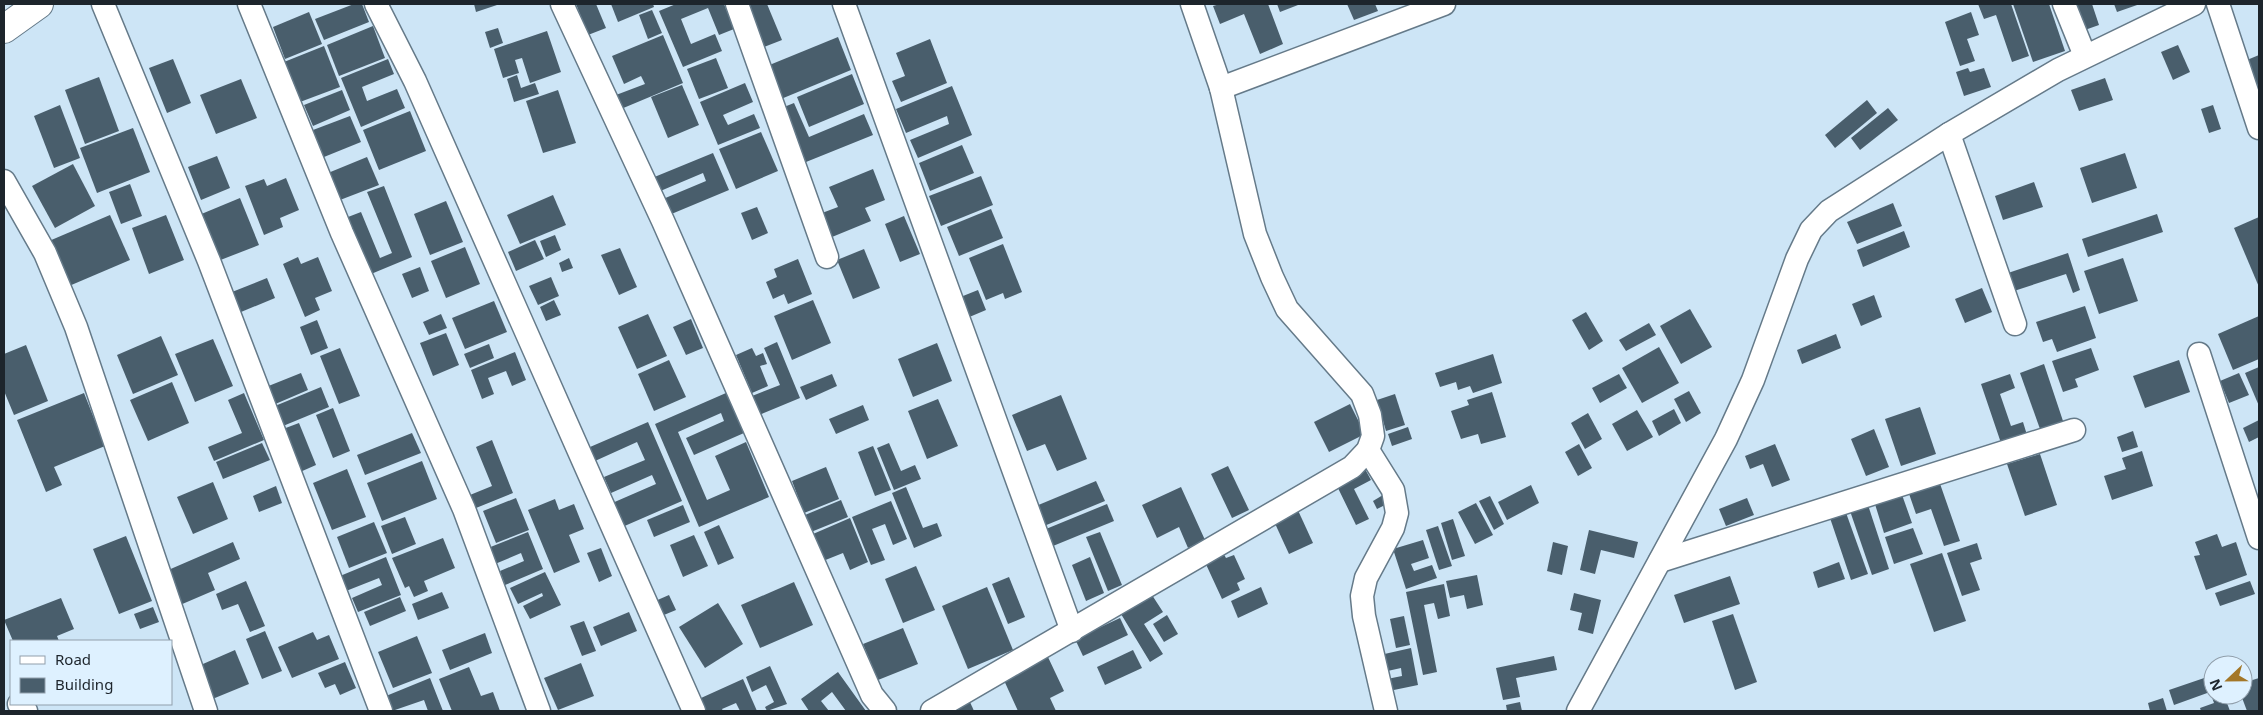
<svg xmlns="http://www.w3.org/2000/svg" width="2263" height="715" font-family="'Noto Sans',sans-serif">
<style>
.building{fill:#495e6c}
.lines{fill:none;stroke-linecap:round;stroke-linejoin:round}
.minor-casing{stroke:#657a89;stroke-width:25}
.tertiary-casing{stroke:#657a89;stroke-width:30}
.minor{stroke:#fff;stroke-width:22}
.tertiary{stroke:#fff;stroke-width:28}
</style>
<rect width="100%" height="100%" fill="#cde5f6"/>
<g class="building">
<path d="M354,4H362L369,22L324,40L315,19Z"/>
<path d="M474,4H500L476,12Z"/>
<path d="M576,4H596L606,28L588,35Z"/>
<path d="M611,4H653L654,7L618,22Z"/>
<path d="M676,4H724L734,29L719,35L708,8L681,19L691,44L715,34L722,51L683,67L659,11Z"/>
<path d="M745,4H767L782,40L764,47Z"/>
<path d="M1220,4H1268L1283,44L1260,54L1244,14L1220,24L1213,6Z"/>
<path d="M1277,4H1297L1298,5L1280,12Z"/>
<path d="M1347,4H1375L1378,11L1354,20Z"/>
<path d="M1978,4H2011L2029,56L2012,62L1996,15L1984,19Z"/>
<path d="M2013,4H2049L2065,51L2033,62Z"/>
<path d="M2072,4H2092L2099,25L2082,31Z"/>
<path d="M2114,4H2140L2117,12Z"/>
<path d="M652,10L662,33L648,39L639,15Z"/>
<path d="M309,12L322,44L285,59L273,27Z"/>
<path d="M1971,12L1979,35L1967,39L1975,61L1960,66L1945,22Z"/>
<path d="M373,26L385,58L339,76L327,45Z"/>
<path d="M498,28L503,43L490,48L485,32Z"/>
<path d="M547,31L561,72L530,83L522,58L515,60L519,73L503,78L494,49Z"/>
<path d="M663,35L683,83L621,109L616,95L645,84L641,76L624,84L612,56Z"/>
<path d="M838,37L851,70L781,99L767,66Z"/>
<path d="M930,39L947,83L901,102L892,81L905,76L896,53Z"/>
<path d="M2178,45L2190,72L2173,80L2161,52Z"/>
<path d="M324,46L340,87L300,102L284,62Z"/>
<path d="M2259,55V89L2247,60Z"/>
<path d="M716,58L728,88L699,99L687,69Z"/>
<path d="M173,59L191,103L167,113L149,68Z"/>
<path d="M388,59L394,74L362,87L367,101L397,89L405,108L361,127L341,78Z"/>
<path d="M1968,68L1970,72L1984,68L1991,87L1964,96L1956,72Z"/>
<path d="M852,74L864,104L809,127L797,97Z"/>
<path d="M517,75L521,88L535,83L539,94L514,102L507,79Z"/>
<path d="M99,77L119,131L85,144L65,90Z"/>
<path d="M2105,78L2113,100L2079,111L2071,90Z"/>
<path d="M241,79L257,118L216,134L200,95Z"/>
<path d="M745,83L753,102L723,115L728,125L754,114L760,128L718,145L700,102Z"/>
<path d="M682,85L699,125L668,138L651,97Z"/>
<path d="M952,86L972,135L918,158L910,140L949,124L947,116L906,133L896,109Z"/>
<path d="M342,90L350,110L313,126L304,105Z"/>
<path d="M558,90L576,143L543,153L526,101Z"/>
<path d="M1867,100L1877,113L1835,148L1825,135Z"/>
<path d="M794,103L809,137L864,114L873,135L806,162L784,107Z"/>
<path d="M60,105L80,158L54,168L34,116Z"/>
<path d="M2213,105L2221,129L2209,133L2201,109Z"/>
<path d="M1888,108L1898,120L1860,150L1851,138Z"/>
<path d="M410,111L426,151L379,170L363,130Z"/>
<path d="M350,116L361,142L324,157L313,130Z"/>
<path d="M133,128L150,172L97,193L80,148Z"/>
<path d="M761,132L778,171L736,189L719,149Z"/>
<path d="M962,145L974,173L930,191L919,163Z"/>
<path d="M713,153L729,190L669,215L663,199L706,181L703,173L658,192L652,178Z"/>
<path d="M2125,153L2137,188L2092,203L2080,168Z"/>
<path d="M217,156L230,188L201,200L188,167Z"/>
<path d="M367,157L379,185L340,200L328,173Z"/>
<path d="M73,164L95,206L55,228L32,186Z"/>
<path d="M873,169L885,200L865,208L871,221L832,237L822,213L838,207L829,187Z"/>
<path d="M981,176L993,205L941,226L929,196Z"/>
<path d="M286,178L299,210L280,218L283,227L264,235L245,186L264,179L267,186Z"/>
<path d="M2034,182L2043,207L2003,220L1995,196Z"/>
<path d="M130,184L142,216L121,224L109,192Z"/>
<path d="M384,186L412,257L371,274L348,217L361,212L380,258L392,253L367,192Z"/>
<path d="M553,195L566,225L520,244L507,215Z"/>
<path d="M240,198L259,245L218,261L199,215Z"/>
<path d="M446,201L463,242L430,255L414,214Z"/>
<path d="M1893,203L1902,226L1857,244L1847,222Z"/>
<path d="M757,207L768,233L752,240L741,213Z"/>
<path d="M991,209L1003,238L959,256L947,227Z"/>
<path d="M2157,214L2163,232L2088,257L2082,239Z"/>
<path d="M110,215L130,260L69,286L49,241Z"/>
<path d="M166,215L184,260L149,274L132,228Z"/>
<path d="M904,216L920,254L900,262L885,224Z"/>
<path d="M2259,217V287L2234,228Z"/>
<path d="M1904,231L1910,247L1863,267L1857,250Z"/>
<path d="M555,235L561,250L546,257L540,241Z"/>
<path d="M535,240L544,259L516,271L508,252Z"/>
<path d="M1003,244L1022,292L1005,299L1003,293L986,300L969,258Z"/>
<path d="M465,247L480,284L446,298L431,261Z"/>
<path d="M620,248L637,287L619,295L601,255Z"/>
<path d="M864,249L880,288L853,299L837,260Z"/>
<path d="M2068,253L2080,290L2073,293L2066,274L2014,291L2008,273Z"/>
<path d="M298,257L301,264L318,257L332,291L315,298L320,310L305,317L283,264Z"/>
<path d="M569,258L573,268L562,272L559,263Z"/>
<path d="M2123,258L2138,301L2099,314L2084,271Z"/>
<path d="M798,259L812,294L788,304L784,294L773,299L766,282L777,277L774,269Z"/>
<path d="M420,267L429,291L412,298L402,274Z"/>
<path d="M551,277L559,296L538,305L529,286Z"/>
<path d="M267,278L275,298L241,312L232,292Z"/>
<path d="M1982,288L1992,312L1965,323L1955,299Z"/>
<path d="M978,290L986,310L967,318L958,298Z"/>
<path d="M1874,295L1882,317L1861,326L1852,304Z"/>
<path d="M554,300L561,315L546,321L540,307Z"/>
<path d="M813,300L831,343L792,360L774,316Z"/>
<path d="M494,301L507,332L465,349L452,318Z"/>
<path d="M2085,306L2096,338L2057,352L2052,339L2043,342L2036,322Z"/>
<path d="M1690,309L1712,347L1681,364L1660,326Z"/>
<path d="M1586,312L1603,341L1589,350L1572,320Z"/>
<path d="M441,314L447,328L429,335L423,322Z"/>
<path d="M648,314L667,356L637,369L618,327Z"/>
<path d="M2259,316V359L2233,370L2218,334Z"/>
<path d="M691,319L703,348L686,355L673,327Z"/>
<path d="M317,320L328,348L311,355L300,327Z"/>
<path d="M1649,323L1656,335L1626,351L1619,340Z"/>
<path d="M446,333L459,365L433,376L420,343Z"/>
<path d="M1836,334L1841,348L1802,364L1797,350Z"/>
<path d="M161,336L178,375L133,394L117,355Z"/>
<path d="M213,339L233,386L195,402L175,354Z"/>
<path d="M777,342L800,398L759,415L752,396L780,385L764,348Z"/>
<path d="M937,343L952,381L913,397L898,359Z"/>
<path d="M489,344L494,358L470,368L464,354Z"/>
<path d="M26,345L48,401L14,415L4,391V354Z"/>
<path d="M1659,347L1679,383L1642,403L1622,368Z"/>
<path d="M340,348L360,396L339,404L320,356Z"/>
<path d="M752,348L756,356L763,353L767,364L760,366L768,386L752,393L736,355Z"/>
<path d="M2091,348L2099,370L2075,379L2078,387L2063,392L2052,361Z"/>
<path d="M515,352L526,380L512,386L506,371L488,378L494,394L482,399L471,370Z"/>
<path d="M1493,354L1502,383L1473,393L1470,386L1458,390L1456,382L1440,387L1435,373Z"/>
<path d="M669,360L686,397L654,411L638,374Z"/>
<path d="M2179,360L2190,392L2145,408L2133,376Z"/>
<path d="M2044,364L2063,421L2040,429L2020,373Z"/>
<path d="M2259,367V406L2245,373Z"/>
<path d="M301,373L308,390L273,405L266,387Z"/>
<path d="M2239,373L2249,395L2229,403L2220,381Z"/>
<path d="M832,374L837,386L806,400L800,387Z"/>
<path d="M1619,374L1627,388L1600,403L1592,388Z"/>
<path d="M2010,374L2015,388L2000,394L2011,426L2023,422L2027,435L2001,443L1981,384Z"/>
<path d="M172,382L189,423L148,441L130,400Z"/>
<path d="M321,387L329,407L283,426L275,406Z"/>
<path d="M1689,391L1701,413L1686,422L1674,399Z"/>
<path d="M1492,392L1506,437L1481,444L1478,434L1461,439L1451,411L1469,405L1467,400Z"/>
<path d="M84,393L105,446L54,467L62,485L46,492L17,420Z"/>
<path d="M244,393L264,440L214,461L208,447L242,433L228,400Z"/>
<path d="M726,393L744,433L694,455L686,438L724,421L721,413L678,432L707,500L730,490L715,456L746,442L769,497L699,527L655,424Z"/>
<path d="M1395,394L1405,425L1386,431L1377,400Z"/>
<path d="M1061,395L1087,459L1057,471L1045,444L1027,451L1012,415Z"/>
<path d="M938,399L958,446L927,459L908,411Z"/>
<path d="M1350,404L1365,434L1329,452L1314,422Z"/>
<path d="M863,405L869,420L836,434L829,419Z"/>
<path d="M1920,407L1936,454L1901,466L1885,419Z"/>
<path d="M333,408L350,451L333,458L316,415Z"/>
<path d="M1674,409L1681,423L1659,436L1652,421Z"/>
<path d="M1637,410L1653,437L1627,451L1612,424Z"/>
<path d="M1588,413L1602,439L1585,449L1571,423Z"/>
<path d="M2259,420V437L2249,442L2243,428Z"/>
<path d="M648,422L682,501L620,528L610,504L656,484L652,475L611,493L604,477L645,460L637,442L595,461L590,447Z"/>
<path d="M299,423L316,465L300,472L283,429Z"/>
<path d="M1408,427L1412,439L1392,446L1388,434Z"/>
<path d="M1874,429L1889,467L1866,476L1851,439Z"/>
<path d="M2133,431L2138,447L2122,452L2117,437Z"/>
<path d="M412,433L421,453L365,475L357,455Z"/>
<path d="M492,440L513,493L476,508L470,495L492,486L476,447Z"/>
<path d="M262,443L270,460L223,479L216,462Z"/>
<path d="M889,443L901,471L915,465L921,479L894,490L877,448Z"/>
<path d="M1579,444L1592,468L1578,476L1565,452Z"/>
<path d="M1775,444L1790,480L1772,487L1763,464L1750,469L1745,456Z"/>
<path d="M873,446L891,490L875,496L858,452Z"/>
<path d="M2142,451L2153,486L2112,500L2104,476L2126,469L2122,458Z"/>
<path d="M2040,454L2057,505L2025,516L2007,464Z"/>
<path d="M422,461L437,499L382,521L367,483Z"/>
<path d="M1228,466L1249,510L1232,518L1211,474Z"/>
<path d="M826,467L839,499L804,513L792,481Z"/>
<path d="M347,469L366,517L332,530L313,483Z"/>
<path d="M1365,469L1371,480L1354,489L1369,519L1356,525L1336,484Z"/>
<path d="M1938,478L1960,541L1944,546L1931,509L1916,514L1907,488Z"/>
<path d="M1096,481L1105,501L1044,526L1036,506Z"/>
<path d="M213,482L228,519L193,534L177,497Z"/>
<path d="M1531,485L1539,503L1507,520L1498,502Z"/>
<path d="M276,486L282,503L259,512L253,496Z"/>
<path d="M906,487L923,528L937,523L942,536L914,548L892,493Z"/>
<path d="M1181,487L1205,540L1188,548L1179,527L1157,538L1142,505Z"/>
<path d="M1901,492L1912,523L1884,533L1874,501Z"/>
<path d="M1383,495L1387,504L1377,509L1373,501Z"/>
<path d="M1490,496L1504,524L1494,530L1479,501Z"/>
<path d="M516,498L529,530L496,543L483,511Z"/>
<path d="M1747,498L1754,515L1726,526L1719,509Z"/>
<path d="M555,499L559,510L574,504L584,529L569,535L580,562L554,573L528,510Z"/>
<path d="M841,500L848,517L811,532L805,515Z"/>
<path d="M891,501L907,539L893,545L885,524L872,529L885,560L871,565L852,517Z"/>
<path d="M1867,502L1889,569L1872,575L1849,508Z"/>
<path d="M1476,503L1493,535L1475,544L1458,512Z"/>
<path d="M1107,504L1114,521L1053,546L1046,529Z"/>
<path d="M683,505L690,522L654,537L647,520Z"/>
<path d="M1296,506L1313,543L1289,554L1272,517Z"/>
<path d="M1845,510L1868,574L1851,580L1829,515Z"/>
<path d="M405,517L416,544L392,554L381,526Z"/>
<path d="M850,518L868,562L850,570L843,553L823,561L813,534Z"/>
<path d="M1453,519L1465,556L1452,560L1441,523Z"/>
<path d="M374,522L387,553L349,568L337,537Z"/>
<path d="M719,525L734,558L718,565L704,532Z"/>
<path d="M1438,526L1452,566L1439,570L1426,530Z"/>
<path d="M1913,528L1923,554L1894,564L1885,537Z"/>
<path d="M1589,530L1638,542L1634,558L1601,550L1595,574L1580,570Z"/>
<path d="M528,532L543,569L505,585L500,571L524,561L521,553L495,564L488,548Z"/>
<path d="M1100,532L1122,585L1108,591L1086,537Z"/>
<path d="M2217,534L2222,547L2236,542L2247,575L2206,590L2194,556L2200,555L2195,542Z"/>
<path d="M694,535L708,566L683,577L670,545Z"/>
<path d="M126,536L152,601L119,614L93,549Z"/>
<path d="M443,538L455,568L424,581L428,591L414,597L409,586L405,588L392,558Z"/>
<path d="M1423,540L1429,558L1411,564L1414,571L1432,565L1437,578L1406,589L1393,549Z"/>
<path d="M233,542L240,559L208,573L215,590L180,605L166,571Z"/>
<path d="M1553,542L1568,546L1562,575L1547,571Z"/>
<path d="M1977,543L1982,559L1970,563L1980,590L1962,596L1947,553Z"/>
<path d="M601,548L612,576L599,582L587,553Z"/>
<path d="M1222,551L1226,558L1234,555L1245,579L1237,583L1240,590L1222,599L1204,560Z"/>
<path d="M1942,553L1966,621L1934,632L1910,564Z"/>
<path d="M386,557L401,595L358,612L352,598L382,585L379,578L346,591L340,576Z"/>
<path d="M1090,557L1104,593L1086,601L1072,565Z"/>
<path d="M1839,562L1845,579L1818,588L1813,572Z"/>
<path d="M916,566L935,610L903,623L885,579Z"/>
<path d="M545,572L561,605L530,619L523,606L543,596L542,593L518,604L510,588Z"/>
<path d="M1477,575L1483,605L1467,609L1464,595L1450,598L1446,581Z"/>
<path d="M1730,576L1740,604L1684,623L1674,595Z"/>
<path d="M1009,577L1025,617L1008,624L992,584Z"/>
<path d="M246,581L265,626L250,632L238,604L222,610L216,594Z"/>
<path d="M2250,581L2255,594L2220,606L2215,593Z"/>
<path d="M794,582L813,625L760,648L741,605Z"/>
<path d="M1444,584L1450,616L1438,619L1434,603L1424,605L1437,672L1423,675L1406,592Z"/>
<path d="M987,587L1013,650L968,669L942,606Z"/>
<path d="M1261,587L1268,604L1238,618L1231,601Z"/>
<path d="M442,592L449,608L418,620L412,604Z"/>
<path d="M1574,593L1601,600L1593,634L1578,630L1582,613L1570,610Z"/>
<path d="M669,595L676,610L659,617L653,602Z"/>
<path d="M1152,595L1163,612L1144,624L1163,654L1150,662L1121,614Z"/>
<path d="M400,597L406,611L370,626L364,612Z"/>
<path d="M61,598L74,629L57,636L59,641H13L4,620Z"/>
<path d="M718,603L743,644L705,668L679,627Z"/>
<path d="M153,607L159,622L140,629L134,614Z"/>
<path d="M629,612L637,631L601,646L593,627Z"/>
<path d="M1733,614L1757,682L1735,690L1712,621Z"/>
<path d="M1167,615L1178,634L1164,642L1153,624Z"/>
<path d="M1404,616L1410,645L1396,648L1390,619Z"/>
<path d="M1120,618L1128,635L1083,656L1075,639Z"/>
<path d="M584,621L596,651L582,656L570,626Z"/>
<path d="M903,628L918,664L878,680L863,644Z"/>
<path d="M265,631L282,671L262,679L246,639Z"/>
<path d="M313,632L317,640L329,635L339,659L292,678L278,647Z"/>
<path d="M485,633L492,653L450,670L442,650Z"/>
<path d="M417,636L432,673L393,688L378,652Z"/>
<path d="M1411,648L1418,685L1389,691L1387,679L1402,676L1401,668L1383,672L1380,655Z"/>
<path d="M235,650L249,684L210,700L196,667Z"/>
<path d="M1133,650L1142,668L1105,685L1097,667Z"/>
<path d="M1047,655L1064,691L1050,698L1056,711H1018L1002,676Z"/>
<path d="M1554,656L1557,670L1516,678L1520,697L1503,700L1496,668Z"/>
<path d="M345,662L356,688L340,695L335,684L325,688L318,673Z"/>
<path d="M581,663L594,696L558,710L544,678Z"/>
<path d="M770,666L787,704L767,711L765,707L774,702L766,685L752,692L746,677Z"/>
<path d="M469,667L481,696L493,692L500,711H452L439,679Z"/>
<path d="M838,672L866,711H846L832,692L821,701L829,711H809L801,699Z"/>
<path d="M2213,675V695H2224L2230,711H2201L2200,708L2214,703L2210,692L2174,705L2169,690Z"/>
<path d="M430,678L443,711H428L424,700L392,711L386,696Z"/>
<path d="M2259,678V711H2247L2241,695H2243V683Z"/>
<path d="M743,679L757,711H740L736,703L722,709L723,711H706L701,698Z"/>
<path d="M2163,698L2167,711H2150L2148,703Z"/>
<path d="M970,702L974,711H950Z"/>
<path d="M1520,702L1522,711H1507L1506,705Z"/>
</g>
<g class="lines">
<g class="minor-casing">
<g id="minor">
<path d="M103,4L209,261L381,711"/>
<path d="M249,4L342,233L464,509L539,711"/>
<path d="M376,4L415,81L694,711"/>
<path d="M562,4L663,221L872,695L885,711"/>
<path d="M737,4L827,257"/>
<path d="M844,4L1072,631"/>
<path d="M2064,4L2085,56"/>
<path d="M2218,4L2259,128"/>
<path d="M1221,88L1444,4"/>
<path d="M1949,134L2015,324"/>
<path d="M4,181L45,253L76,327L206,711"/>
<path d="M2199,354L2259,538"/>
<path d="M1368,450L1393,490L1397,513L1393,528L1366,578L1362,596L1364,616L1386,711"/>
<path d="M1660,561L2074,430"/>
<path d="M19,704L26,711"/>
<path d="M932,711L1352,467L1368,450L1373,436L1370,415L1362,394L1287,309L1272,277L1255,234L1221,88L1192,4"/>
<path d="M1578,711L1726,439L1753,380L1797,259L1811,230L1829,211L1949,134L2058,70L2194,4"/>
</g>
</g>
<g class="tertiary-casing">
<path id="tertiary" d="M4,29L39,4"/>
</g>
<use href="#minor" class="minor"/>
<use href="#tertiary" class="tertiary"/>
</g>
<rect width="2263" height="715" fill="none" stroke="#1d252c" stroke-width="10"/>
<rect x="10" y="640" width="162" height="65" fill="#def1ff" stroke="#919fab"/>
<rect x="20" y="656" width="25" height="8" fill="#ffffff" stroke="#919fab"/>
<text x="55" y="665" font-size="15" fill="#1d252c">Road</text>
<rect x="20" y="678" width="25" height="15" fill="#495e6c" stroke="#919fab"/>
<text x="55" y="690" font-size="15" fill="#1d252c">Building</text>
<g transform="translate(2228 680) rotate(248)"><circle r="24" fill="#def1ff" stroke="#919fab"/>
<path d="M0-4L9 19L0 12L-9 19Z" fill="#a37728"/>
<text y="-8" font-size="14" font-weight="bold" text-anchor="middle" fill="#1d252c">N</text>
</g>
</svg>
